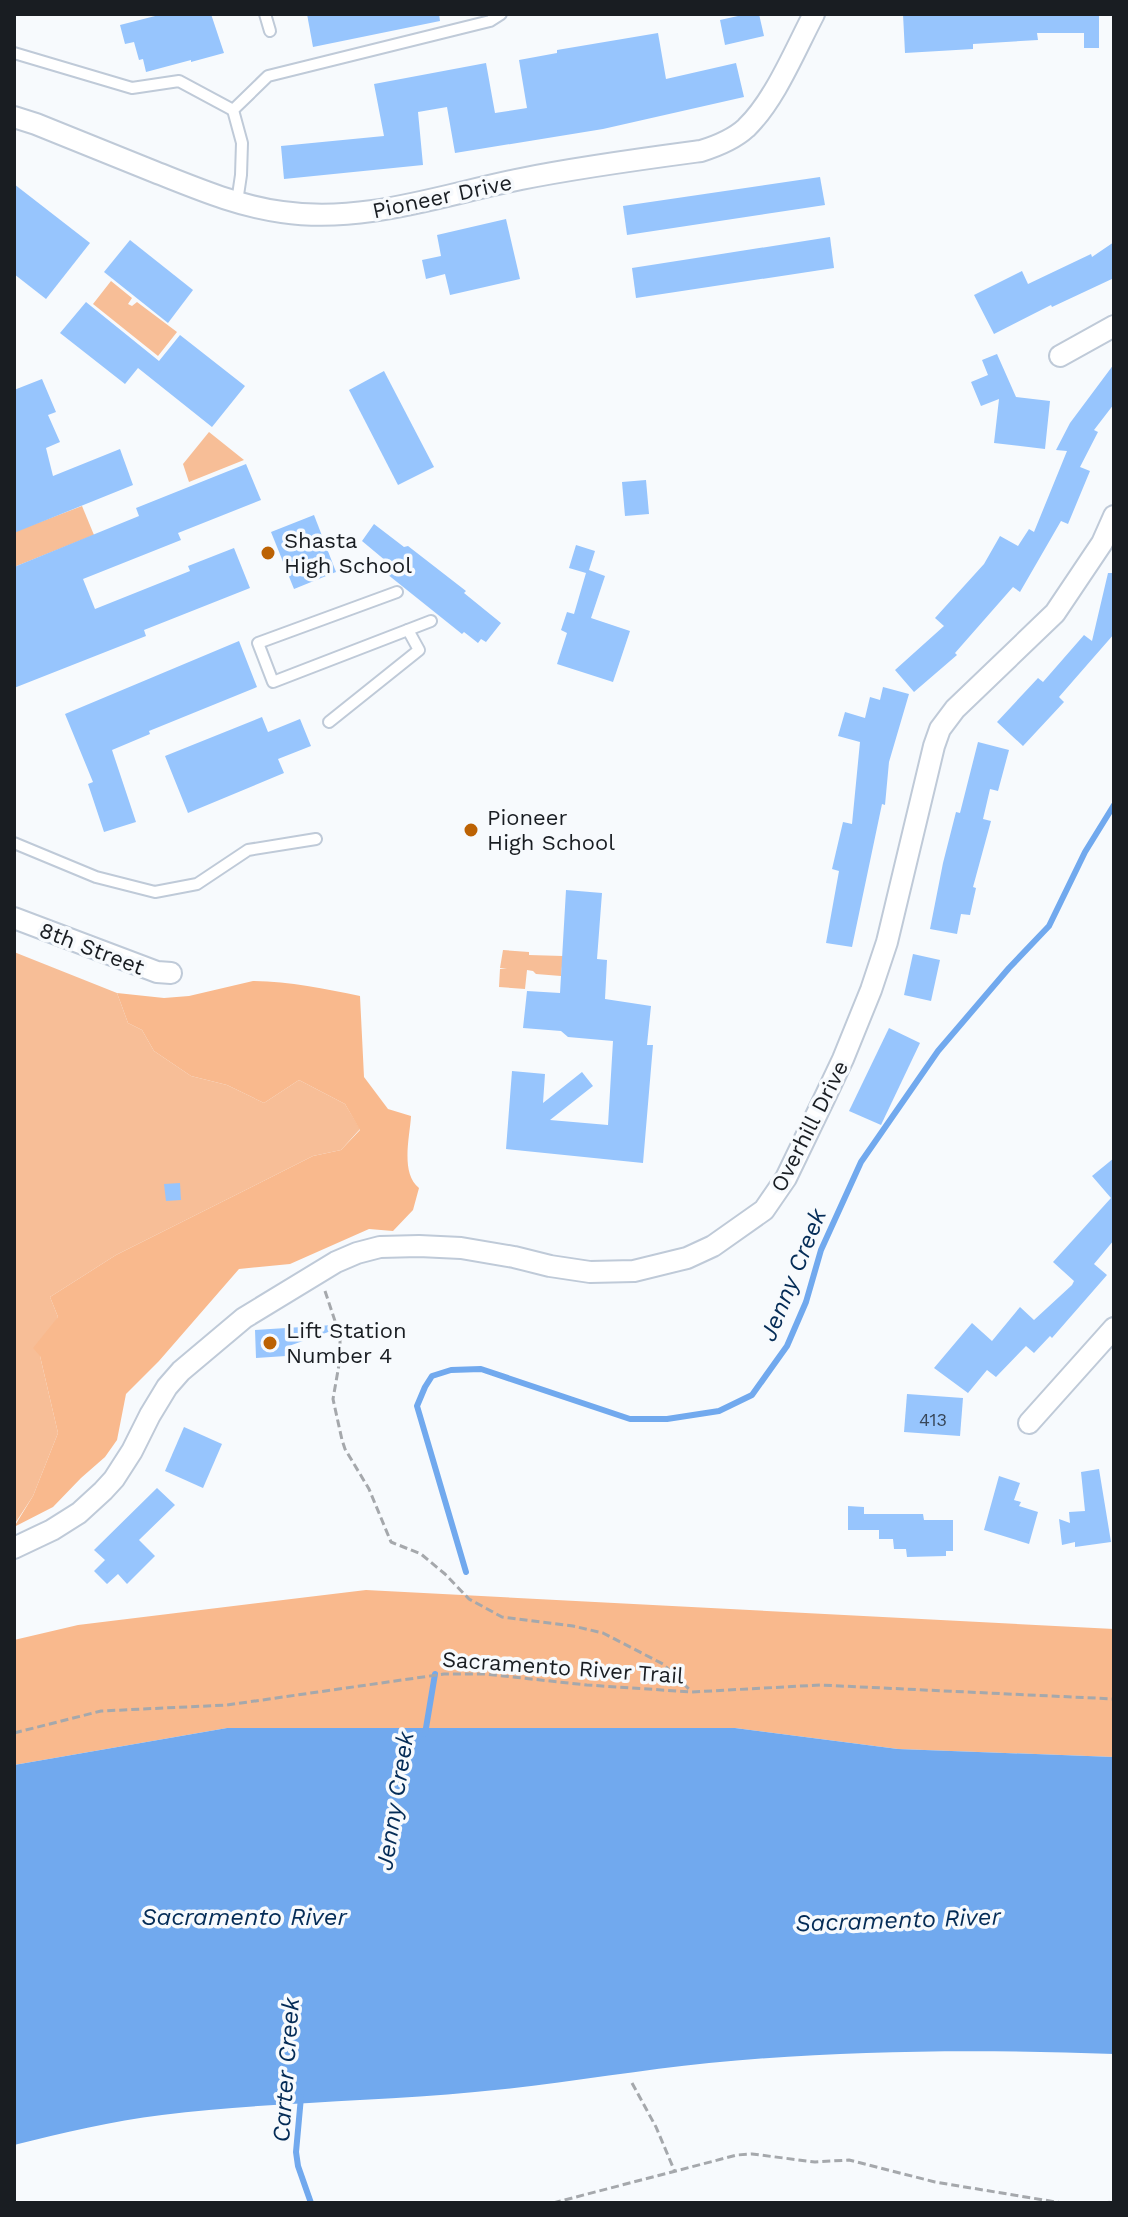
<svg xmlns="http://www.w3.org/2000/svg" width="1128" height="2217" font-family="'Work Sans',sans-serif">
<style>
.green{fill:#f7be97}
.forest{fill:#f9b98d}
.water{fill:#71a9ee}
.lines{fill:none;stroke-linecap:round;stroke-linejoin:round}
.stream{stroke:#71a9ee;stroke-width:6}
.building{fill:#97c5fd}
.service-casing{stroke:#bfcad8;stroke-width:14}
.minor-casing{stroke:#bfcad8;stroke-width:24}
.path{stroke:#a5a8ac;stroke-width:3;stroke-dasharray:8 4;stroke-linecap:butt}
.service{stroke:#fff;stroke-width:10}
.minor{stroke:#fff;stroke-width:20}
.poi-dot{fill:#bc6203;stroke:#f7fafd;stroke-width:3}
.labels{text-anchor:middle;stroke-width:7;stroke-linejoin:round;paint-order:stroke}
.number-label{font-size:18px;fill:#384759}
.street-label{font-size:22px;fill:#191d22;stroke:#f7fafd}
.poi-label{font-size:22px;fill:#191d22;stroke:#f7fafd;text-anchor:start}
.water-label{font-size:24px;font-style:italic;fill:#042c57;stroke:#f7fafd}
</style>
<rect width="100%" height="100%" fill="#f7fafd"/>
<g class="green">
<path d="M111,281L132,298L128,304L132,306L137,302L177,332L158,356L93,304Z"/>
<path d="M209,432L244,460L189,482L183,464Z"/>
<path d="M82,506L94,535L14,567V532Z"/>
<path d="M503,950L529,952V955L563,956L561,976L536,974L533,971L527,970L525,989L499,987L500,969H507L500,968Z"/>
<path d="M14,952L117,993L128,1023L142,1030L154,1051L191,1076L227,1085L264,1103L299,1080L345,1104L360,1129L341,1150L313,1156L116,1255L50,1297L58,1317L40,1356L58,1433L33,1496L14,1525Z"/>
</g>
<g class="forest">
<path d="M253,981C289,981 325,989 360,996L364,1077L388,1109L411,1116C410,1136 400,1173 419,1188L413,1210L393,1231L369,1229L290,1264L239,1269L159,1361L126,1394L117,1440L105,1457L81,1478L53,1507L14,1527L33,1496L58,1433L40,1356L33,1348L58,1317L50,1297L116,1255L313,1156L341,1150L360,1130L345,1104L299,1080L264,1103L227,1085L191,1076L154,1051L142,1030L128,1023L117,993L164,998L189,996Z"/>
<path d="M366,1590L1114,1629V1757L898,1749L735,1728H227L14,1765V1640L78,1625Z"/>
</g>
<path class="water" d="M227,1728H735L898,1749L1114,1757V2054C979,2049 844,2050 709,2063C631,2071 554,2085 475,2092C371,2102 266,2102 162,2115C112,2121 63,2133 14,2145V1765Z"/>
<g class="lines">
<g class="stream">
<path d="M466,1572L417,1406L425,1387L432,1376L451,1370L481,1369L630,1419H667L719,1411L752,1395L787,1346L806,1302L821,1250L861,1162L938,1051L1009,968L1049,926L1085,852L1114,805"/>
<path d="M425,1734L435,1674"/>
<path d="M301,2097L296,2152L298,2166L311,2203"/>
</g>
</g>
<g class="building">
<path d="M163,14H211L224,53L191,62V60L146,72L143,59L139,60L134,42L125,44L120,25Z"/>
<path d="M307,14H439L440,21L313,47Z"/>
<path d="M747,14H759L764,36L725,45L720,20Z"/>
<path d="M903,14H1099V48H1084V33H1037L1038,40L973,44V49L905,53Z"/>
<path d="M658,33L666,79L736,63L744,97L603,129L455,153L447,107L418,112L423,165L284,179L281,146L384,136L374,84L486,63L495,113L527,108L519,60L557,53V50Z"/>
<path d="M820,177L825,205L627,235L623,206Z"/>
<path d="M14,184L90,243L46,299L14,274Z"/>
<path d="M506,219L520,279L450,295L445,274L426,279L422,260L441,256L437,235Z"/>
<path d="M830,237L834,268L636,298L632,268Z"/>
<path d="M130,240L193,290L168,323L104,272Z"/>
<path d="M1114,242V278L1052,307L1051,305L994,334L974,295L1022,271L1028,284L1091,254L1092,257Z"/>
<path d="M86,302L159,361L180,335L245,386L212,427L138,368L125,384L60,333Z"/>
<path d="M997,354L1016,397L1050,401L1045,449L994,443L999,399L981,406L971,382L988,375L982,360Z"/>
<path d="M1114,364V404L1094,430L1098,432L1080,467L1090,471L1068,524L1061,521L1020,592L1013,587L955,653L957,655L914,692L895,670L944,626L935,618L984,564L1000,536L1018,546L1029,529L1034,532L1067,451L1056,450L1070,423Z"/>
<path d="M384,371L434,467L398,485L349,390Z"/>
<path d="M42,379L56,412L48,415L60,442L46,448L53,476L120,449L133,485L14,533V390Z"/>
<path d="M246,464L261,500L178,533L181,540L83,579L95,609L190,571L188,566L234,548L250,588L144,630L146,636L14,688V567L139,516L136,508Z"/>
<path d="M646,480L649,514L625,516L622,482Z"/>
<path d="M314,515L336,572L294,589L271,532Z"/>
<path d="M374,524L404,547L408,546L466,591L464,593L501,623L486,642L481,639L478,643L464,632L462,634L387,574L392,566L362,541Z"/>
<path d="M576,545L595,551L589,570L605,576L591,618L630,631L613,682L557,664L567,633L561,630L567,612L574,614L586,573L569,568Z"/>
<path d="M1108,573H1114V634L1059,697L1064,702L1023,746L997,722L1038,678L1043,682L1084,635L1092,641Z"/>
<path d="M239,641L257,687L149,731L150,734L112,750L136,822L104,832L88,784L93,782L65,714Z"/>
<path d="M883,687L909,694L889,762L885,805L882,804L852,947L826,943L839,871L832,869L843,822L852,824L860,742L838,736L845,712L865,718L870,697L880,700Z"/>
<path d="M262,717L268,732L300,719L311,746L278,759L284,773L188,813L165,756Z"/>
<path d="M978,742L1009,750L998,791L990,789L983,819L991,821L973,887L976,888L970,915L961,914L957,934L930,929L943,863L956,812L960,813Z"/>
<path d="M566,890L602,893L597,959L607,960L605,999L651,1006L647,1045H653L643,1163L506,1149L512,1071L545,1074L543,1103L582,1072L593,1086L550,1120L608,1125L613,1041L568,1037L561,1031L523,1028L527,991L560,993Z"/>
<path d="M913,954L940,960L931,1001L904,995Z"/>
<path d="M889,1028L920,1043L881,1125L849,1111Z"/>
<path d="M1114,1158V1240L1094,1264L1107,1275L1052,1338L1050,1336L1034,1353L1026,1346L996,1377L987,1370L968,1393L934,1368L972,1323L992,1341L1020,1307L1034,1320L1072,1285L1074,1281L1053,1262L1111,1198L1092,1176Z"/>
<path d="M180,1183L181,1200L166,1201L164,1184Z"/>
<path d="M333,1325L334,1330L286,1347V1356L256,1358L255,1330Z"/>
<path d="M907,1394L963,1398L960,1436L904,1432Z"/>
<path d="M184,1427L222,1444L203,1488L165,1471Z"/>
<path d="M1099,1469L1111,1542L1075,1547V1542L1062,1545L1059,1519L1070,1523L1069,1512L1085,1511L1081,1472Z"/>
<path d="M999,1476L1020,1483L1014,1500L1021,1502L1019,1506L1038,1512L1029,1544L984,1530Z"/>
<path d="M157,1488L175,1505L139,1540L155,1556L127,1584L118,1574L107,1584L94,1571L105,1560L94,1550Z"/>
<path d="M848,1506L864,1507V1514H923L924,1520H953V1551H946V1556L907,1557L906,1549H894L893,1539H879V1530H848Z"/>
</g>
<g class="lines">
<g class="service-casing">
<g id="service">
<path d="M265,14L270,31"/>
<path d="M14,53L132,88L179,81L233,110"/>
<path d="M237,202L241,175L242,143L233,110L268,76L490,21L501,14"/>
<path d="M397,592L258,643L273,682L431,621"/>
<path d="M329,722L419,650L408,630"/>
<path d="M14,843L96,877L155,892L197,884L248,850L316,839"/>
</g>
</g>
<g class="minor-casing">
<g id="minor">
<path d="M14,117L36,124C76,140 115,156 155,172C196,188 237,206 282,212C364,224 441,195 521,179C580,167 641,159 701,151C717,146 734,139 746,128C775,100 795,50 814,14"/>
<path d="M1060,356L1114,326"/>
<path d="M14,918L157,972L171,973"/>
<path d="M1029,1423L1114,1328"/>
<path d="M14,1548L52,1530L79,1513L103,1491L114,1479L132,1451L150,1415L167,1387L181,1371L244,1318L336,1262L357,1253L380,1247L419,1246L461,1248L514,1257L550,1266L590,1272L634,1271L687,1258L713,1246L764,1210L786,1178L826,1095L843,1059L871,990L887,942L934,746L940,729L955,709L1055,613L1102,543L1114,516"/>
</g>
</g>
<g class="path">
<path d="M325,1291L340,1336V1359L333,1399L342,1440L345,1449L369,1489L391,1542L421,1554L445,1574L469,1599L502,1617L573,1626L603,1633L663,1664L691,1691"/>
<path d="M14,1733L101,1711L227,1705L444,1674H485L587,1685L692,1692L820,1685L1114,1699"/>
<path d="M632,2083L656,2127L675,2172"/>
<path d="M553,2203L737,2155L752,2154L815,2162L849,2160L935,2182L1062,2203"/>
<path d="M1102,2203L1114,2202"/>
</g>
<use href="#service" class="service"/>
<use href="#minor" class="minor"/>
</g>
<g class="poi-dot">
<circle cx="268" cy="553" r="8"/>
<circle cx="471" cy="830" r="8"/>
<circle cx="270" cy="1343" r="8"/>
</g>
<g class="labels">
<g class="number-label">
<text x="933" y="1426">413</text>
</g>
<g class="street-label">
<text transform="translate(442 196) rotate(-12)" y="8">Pioneer Drive</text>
<text transform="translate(92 948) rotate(21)" y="8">8th Street</text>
<text transform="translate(809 1126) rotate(-63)" y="8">Overhill Drive</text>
<text transform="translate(563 1667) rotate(4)" y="8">Sacramento River Trail</text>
</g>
<g class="poi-label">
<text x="284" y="548">Shasta<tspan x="284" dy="25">High School</tspan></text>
<text x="487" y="825">Pioneer<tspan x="487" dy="25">High School</tspan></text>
<text x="286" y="1338">Lift Station<tspan x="286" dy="25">Number 4</tspan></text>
</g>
<g class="water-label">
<text transform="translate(793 1275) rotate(-68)" y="8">Jenny Creek</text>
<text transform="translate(395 1801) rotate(-81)" y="8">Jenny Creek</text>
<text x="244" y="1925">Sacramento River</text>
<text transform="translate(898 1920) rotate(-2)" y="8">Sacramento River</text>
<text transform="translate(286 2070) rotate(-86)" y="8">Carter Creek</text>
</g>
</g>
<rect width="1128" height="2217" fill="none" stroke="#191d22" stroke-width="32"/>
</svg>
